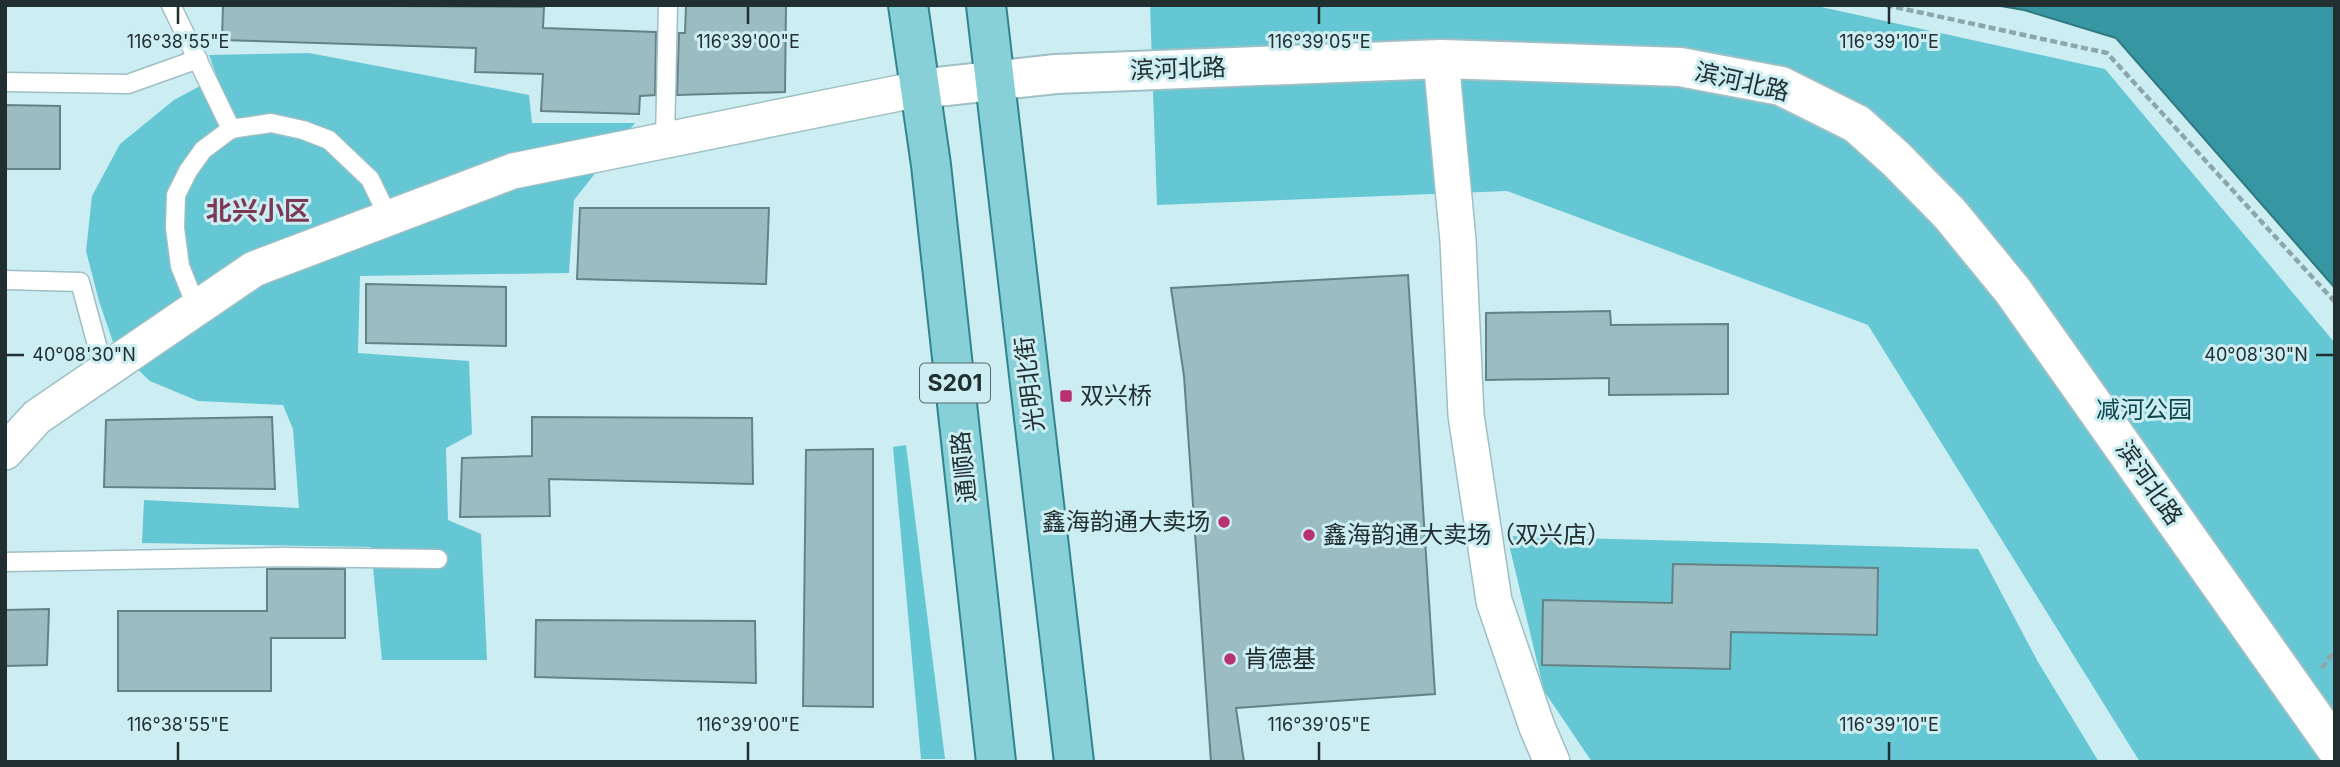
<svg xmlns="http://www.w3.org/2000/svg" width="2340" height="767" font-family="Inter,'Noto Sans SC',sans-serif">
<style>
.green{fill:#65c7d4}
.water{fill:#3697a2;stroke:#307880;stroke-width:2}
.building{fill:#9bbcc0;stroke:#648387;stroke-width:2}
.lines{fill:none;stroke-linecap:round;stroke-linejoin:round}
.service-casing{stroke:#9ebfc3;stroke-width:21}
.minor-casing{stroke:#9ebfc3;stroke-width:38}
.tertiary-casing{stroke:#9ebfc3;stroke-width:42}
.primary-casing{stroke:#31848d;stroke-width:42}
.path{stroke:#8da6aa;stroke-width:4.5;stroke-dasharray:7 3.5;stroke-linecap:butt}
.service{stroke:#fff;stroke-width:18}
.minor{stroke:#fff;stroke-width:35}
.tertiary{stroke:#fff;stroke-width:38}
.primary{stroke:#88d0d8;stroke-width:38}
.ticks{fill:none;stroke:#222f31;stroke-width:2.5}
.poi-dot{fill:#b93171;stroke:#ccedf2;stroke-width:2.5}
.labels{text-anchor:middle;stroke-width:6;stroke-linejoin:round;paint-order:stroke}
.shield{fill:#ccedf2;stroke:#55686b;stroke-width:2}
.shield-label{font-size:23px;font-weight:bold;fill:#222f31}
.street-label{font-size:24px;fill:#222f31;stroke:#ccedf2}
.poi-label{font-size:24px;fill:#222f31;stroke:#ccedf2;text-anchor:start}
.park-label{font-size:24px;fill:#0b454c;stroke:#ccedf2}
.neighbourhood-label{font-size:26px;font-weight:bold;fill:#7c3854;stroke:#ccedf2}
.ticks-label{font-size:18px;text-anchor:middle;fill:#222f31;stroke:#ccedf2;stroke-width:6;stroke-linejoin:round;paint-order:stroke}
</style>
<rect width="100%" height="100%" fill="#ccedf2"/>
<g class="green">
<path d="M1150,5H1812L2105,69L2335,343V762H2140L1868,325L1507,191L1157,205Z"/>
<path d="M309,53L529,95L532,123H635L574,200L569,273L360,276L358,353L469,361L472,434L446,448L448,520L481,534L487,660H382L371,547L142,543L144,500L299,508L293,429L283,405L198,401L150,381L115,348L99,301L86,251L92,196L120,144L174,100L217,77L209,55Z"/>
<path d="M906,445L945,759H921L893,447Z"/>
<path d="M1507,536L1978,549L2038,662L2099,762H1592L1544,691Z"/>
</g>
<path class="water" d="M1995,5H2335V288L2116,38L2024,10Z"/>
<g class="building">
<path d="M223,5L544,7L543,28L656,32L655,95L640,96L639,114L541,111L543,74L475,72L476,48L222,40Z"/>
<path d="M686,5H786L785,92L677,95L679,33H685Z"/>
<path d="M5,105L60,106V169H5Z"/>
<path d="M580,208H769L766,284L577,279Z"/>
<path d="M1408,275L1435,694L1236,708L1244,762H1211L1184,376L1171,288Z"/>
<path d="M366,284L506,287V346L366,343Z"/>
<path d="M1610,311L1611,325L1728,324V394L1609,395V378L1486,380V313Z"/>
<path d="M272,417L275,489L104,487L106,420Z"/>
<path d="M532,417L752,418L753,484L549,479L550,516L460,517L462,458L532,456Z"/>
<path d="M873,449V707L803,706L806,450Z"/>
<path d="M1673,564L1878,568L1877,635L1731,632L1730,669L1542,665L1543,600L1672,603Z"/>
<path d="M267,569H345V638H271V691H118V611H267Z"/>
<path d="M49,609L47,665L5,666V610Z"/>
<path d="M536,620L755,621L756,683L535,677Z"/>
</g>
<g class="lines">
<g class="service-casing">
<g id="service">
<path d="M171,5L231,129L203,150L188,171L176,195L175,228L180,266L196,306"/>
<path d="M5,82L128,84L198,59"/>
<path d="M231,129L271,123L303,130L329,140L370,179L389,218"/>
<path d="M665,139L668,5"/>
<path d="M5,280L80,282L104,371"/>
<path d="M5,562L284,557L438,559"/>
</g>
</g>
<g class="minor-casing">
<g id="minor">
<path d="M1441,59L1458,241L1466,415L1494,601L1537,727L1552,762"/>
<path d="M5,452L37,417L254,269L513,171L919,89"/>
</g>
</g>
<g class="tertiary-casing">
<path id="tertiary" d="M919,89L1056,74L1441,59L1680,67L1781,86L1857,124L1896,159L1950,214L2013,291L2335,747"/>
</g>
<g class="primary-casing">
<g id="primary">
<path d="M908,5L931,165L996,762"/>
<path d="M986,5L1074,762"/>
</g>
</g>
<g class="path">
<path d="M1886,5L2107,53L2335,302"/>
<path d="M2322,668L2335,650"/>
</g>
<use href="#service" class="service"/>
<use href="#minor" class="minor"/>
<use href="#tertiary" class="tertiary"/>
<use href="#primary" class="primary"/>
</g>
<path class="ticks" d="M178,7V24M748,7V24M1319,7V24M1889,7V24M7,355H24M2316,355H2333M178,742V760M748,742V760M1319,742V760M1889,742V760"/>
<g class="poi-dot">
<rect x="1059" y="389" width="14" height="14" rx="3.5"/>
<circle cx="1224" cy="522" r="7"/>
<circle cx="1309" cy="535" r="7"/>
<circle cx="1230" cy="659" r="7"/>
</g>
<g class="labels">
<rect class="shield" x="920" y="363.5" width="70" height="39" rx="5"/>
<g class="shield-label">
<text x="955" y="391">S201</text>
</g>
<g class="street-label">
<text transform="translate(1178 69) rotate(-2)" y="8">滨河北路</text>
<text transform="translate(1742 82) rotate(13)" y="8">滨河北路</text>
<text transform="translate(1030 384) rotate(-97)" y="8">光明北街</text>
<text transform="translate(964 467) rotate(-96)" y="8">通顺路</text>
<text transform="translate(2149 483) rotate(55)" y="8">滨河北路</text>
</g>
<g class="poi-label">
<text x="1080" y="404">双兴桥</text>
<text x="1210" y="530" text-anchor="end">鑫海韵通大卖场</text>
<text x="1323" y="543">鑫海韵通大卖场（双兴店）</text>
<text x="1244" y="667">肯德基</text>
</g>
<g class="park-label">
<text x="2144" y="418">减河公园</text>
</g>
<g class="neighbourhood-label">
<text x="258" y="220">北兴小区</text>
</g>
</g>
<g class="ticks-label">
<text x="178" y="48">116°38'55"E</text>
<text x="748" y="48">116°39'00"E</text>
<text x="1319" y="48">116°39'05"E</text>
<text x="1889" y="48">116°39'10"E</text>
<text x="84" y="361">40°08'30"N</text>
<text x="2256" y="361">40°08'30"N</text>
<text x="178" y="731">116°38'55"E</text>
<text x="748" y="731">116°39'00"E</text>
<text x="1319" y="731">116°39'05"E</text>
<text x="1889" y="731">116°39'10"E</text>
</g>
<rect width="2340" height="767" fill="none" stroke="#222f31" stroke-width="14"/>
</svg>
